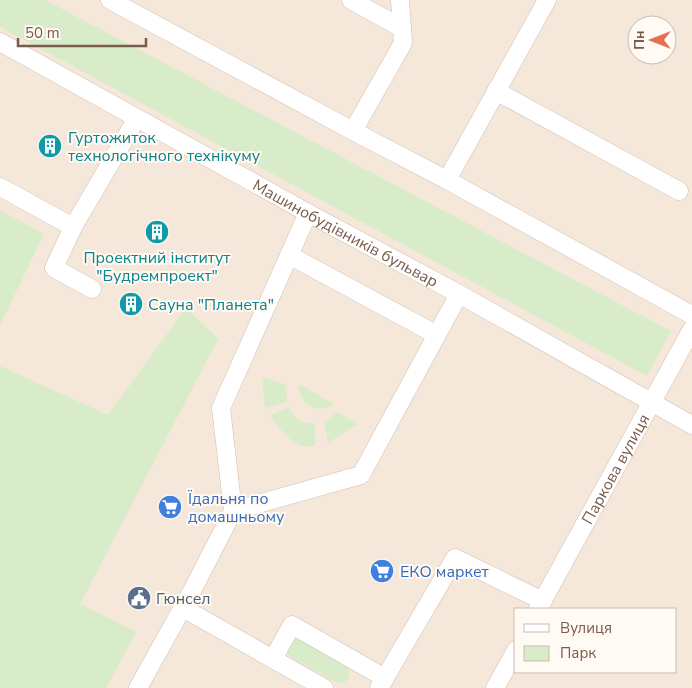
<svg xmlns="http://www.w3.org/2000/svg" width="692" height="688" font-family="'Nunito Sans',sans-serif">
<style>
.residential{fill:#f5e8da;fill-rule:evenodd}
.green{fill:#d8ecc9}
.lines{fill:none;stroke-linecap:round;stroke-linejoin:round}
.minor-casing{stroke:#d1beb0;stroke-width:19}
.minor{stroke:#fff;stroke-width:18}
.labels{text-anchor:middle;stroke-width:4;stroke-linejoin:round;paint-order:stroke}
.culture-label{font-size:16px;fill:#0d838f;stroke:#fffaf3;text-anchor:start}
.street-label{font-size:16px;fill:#7a5c4d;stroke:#fffaf3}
.shop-label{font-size:16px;fill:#366cbe;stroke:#fffaf3;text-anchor:start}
.service-label{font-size:16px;fill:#4e5e75;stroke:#fffaf3;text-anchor:start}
</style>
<rect width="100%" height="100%" fill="#fdf6ec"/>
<path class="residential" d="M0,0H692V688H0ZM637,25H667V55H637ZM516,609H676V672H516Z"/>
<g class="green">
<path d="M0,0H45L671,331L647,376L0,27Z"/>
<path d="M0,210L44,234L0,325Z"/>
<path d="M186,308L218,339L80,604L136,632L106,688H0V366L108,415Z"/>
<path d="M262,377L286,385L287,402L265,408Z"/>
<path d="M299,384L334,404C322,414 304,408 300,392C299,390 299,387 299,384Z"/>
<path d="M289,407C295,421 300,423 315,423V446C311,446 306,446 303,446C289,443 278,426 270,416Z"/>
<path d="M337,412L357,424L328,443L324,422Z"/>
<path d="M296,638H301L348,667C352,675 348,683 339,684L288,655L287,651L289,642Z"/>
</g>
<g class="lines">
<g class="minor-casing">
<g id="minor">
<path d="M110,0L353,131L447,180L692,315"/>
<path d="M351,0L402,28"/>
<path id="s1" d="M0,42L308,213L459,294L692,425"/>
<path d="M496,91L679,191"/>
<path d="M353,131L403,43L400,0"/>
<path d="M447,180L547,0"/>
<path d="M0,187L73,227"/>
<path d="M289,255L437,335"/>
<path d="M92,289L54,268L73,227L137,118"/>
<path d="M233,511L361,475L459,294"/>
<path d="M183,608L324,688"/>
<path id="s2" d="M538,609L692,329"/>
<path d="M273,659L292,625L385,678"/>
<path d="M138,688L193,589L233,511L221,408L308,213"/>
<path d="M379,688L455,558L543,601"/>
<path d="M495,688L516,650"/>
</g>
</g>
<use href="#minor" class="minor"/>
</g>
<defs>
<g id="building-disc" transform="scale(1.25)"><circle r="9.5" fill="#0f9aa8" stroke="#fffaf3"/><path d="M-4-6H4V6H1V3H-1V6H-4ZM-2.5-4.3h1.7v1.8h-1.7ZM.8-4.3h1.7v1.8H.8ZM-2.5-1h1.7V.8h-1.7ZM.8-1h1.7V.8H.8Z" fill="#fff"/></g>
<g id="supermarket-disc" transform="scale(1.25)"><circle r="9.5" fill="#3f7fe0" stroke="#fffaf3"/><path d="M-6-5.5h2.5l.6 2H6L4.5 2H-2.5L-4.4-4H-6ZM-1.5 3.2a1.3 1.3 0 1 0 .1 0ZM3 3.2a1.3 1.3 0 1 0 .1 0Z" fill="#fff"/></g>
<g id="civic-disc" transform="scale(1.25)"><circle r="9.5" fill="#5c6f8a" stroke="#fffaf3"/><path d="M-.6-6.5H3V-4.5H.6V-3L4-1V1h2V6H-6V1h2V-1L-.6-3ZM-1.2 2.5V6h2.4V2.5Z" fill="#fff"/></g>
</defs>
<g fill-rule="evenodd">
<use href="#building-disc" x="50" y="146"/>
<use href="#building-disc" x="157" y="232"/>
<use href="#building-disc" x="131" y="304"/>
<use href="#supermarket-disc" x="170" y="507"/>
<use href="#supermarket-disc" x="382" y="571"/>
<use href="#civic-disc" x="139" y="598"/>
</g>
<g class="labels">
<g class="culture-label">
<text x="68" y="143">Гуртожиток<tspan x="68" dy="18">технологічного технікуму</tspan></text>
<text x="157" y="263" text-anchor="middle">Проектний інститут<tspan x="157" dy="18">"Будремпроект"</tspan></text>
<text x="148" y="310">Сауна "Планета"</text>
</g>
<g class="street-label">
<text dy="6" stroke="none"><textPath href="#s1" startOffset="395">Машинобудівників бульвар</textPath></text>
<text dy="6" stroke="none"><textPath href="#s2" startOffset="160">Паркова вулиця</textPath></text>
</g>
<g class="shop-label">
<text x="188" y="504">Їдальня по<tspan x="188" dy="18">домашньому</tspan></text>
<text x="400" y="577">ЕКО маркет</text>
</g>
<g class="service-label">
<text x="156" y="604">Гюнсел</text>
</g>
</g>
<rect x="514" y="608" width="162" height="65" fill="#fffaf3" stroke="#cabbb1"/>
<rect x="524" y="624" width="25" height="8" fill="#ffffff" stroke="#cabbb1"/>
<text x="560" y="633" font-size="15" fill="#7a5c4d">Вулиця</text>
<rect x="524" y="646" width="25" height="15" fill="#d8ecc9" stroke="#cabbb1"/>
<text x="560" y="658" font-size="15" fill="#7a5c4d">Парк</text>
<g transform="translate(652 40) rotate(270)"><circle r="24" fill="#fffaf3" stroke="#cabbb1"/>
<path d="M0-4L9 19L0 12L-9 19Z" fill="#e76f51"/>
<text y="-8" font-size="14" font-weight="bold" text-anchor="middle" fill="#7a5c4d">Пн</text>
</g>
<path d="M18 38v8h128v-8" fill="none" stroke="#7a5c4d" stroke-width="2.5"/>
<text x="25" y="38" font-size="15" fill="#7a5c4d" stroke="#fffaf3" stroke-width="4" paint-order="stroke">50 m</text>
</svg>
